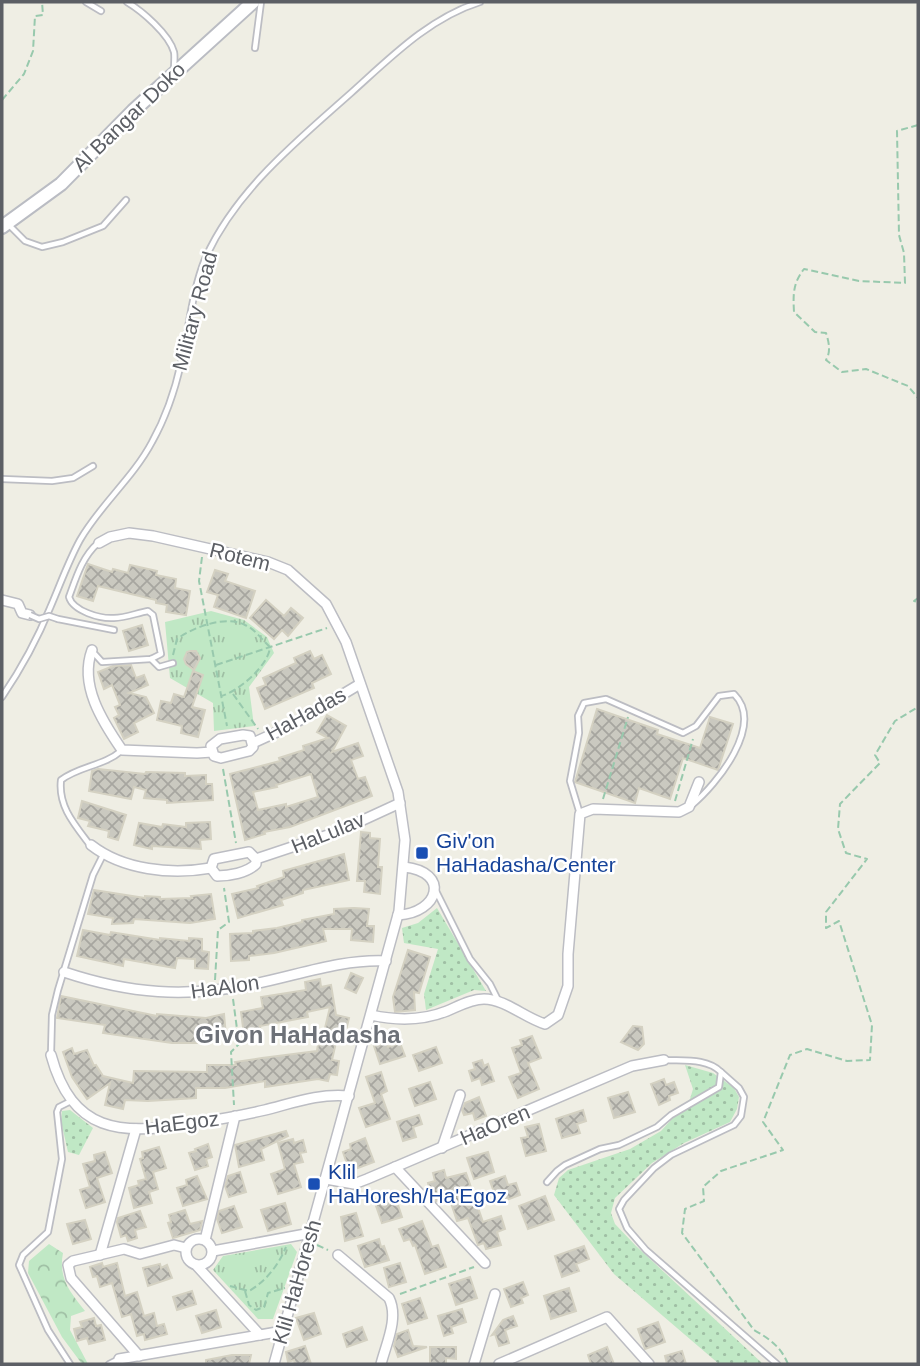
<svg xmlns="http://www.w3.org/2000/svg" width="920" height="1366" font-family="Arial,sans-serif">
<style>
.grass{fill:url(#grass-dots)}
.forest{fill:url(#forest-crowns)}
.park{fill:url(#park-tufts)}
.building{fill:url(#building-cross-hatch);stroke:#d4d1c2;stroke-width:2;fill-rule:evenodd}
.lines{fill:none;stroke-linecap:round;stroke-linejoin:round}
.lane-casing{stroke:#bcbdc3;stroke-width:8}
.street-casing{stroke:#bcbdc3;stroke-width:12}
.secondary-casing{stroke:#babcc3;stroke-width:16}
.path{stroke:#98c9ad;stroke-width:2;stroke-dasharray:7 3.5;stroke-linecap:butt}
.lane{stroke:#fff;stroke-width:4.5}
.street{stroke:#fff;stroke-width:9}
.secondary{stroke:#fff;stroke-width:12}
.lane-bridge-casing{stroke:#bcbdc3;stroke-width:8;stroke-linecap:butt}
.lane-bridge{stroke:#fff;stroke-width:4.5}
.transit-dot{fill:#1a4fb4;stroke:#fff;stroke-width:2.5}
.labels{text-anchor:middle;stroke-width:5;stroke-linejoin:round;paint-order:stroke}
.street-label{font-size:21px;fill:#5c5f65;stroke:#fff}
.transit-label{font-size:21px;fill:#164399;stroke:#fff;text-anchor:start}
.quarter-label{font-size:24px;font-weight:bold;fill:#6d7178;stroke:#fff}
</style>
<defs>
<pattern id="grass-dots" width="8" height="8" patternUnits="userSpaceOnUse" patternTransform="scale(1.75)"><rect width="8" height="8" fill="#c0e8c5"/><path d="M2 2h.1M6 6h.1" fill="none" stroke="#9fbfa4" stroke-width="1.8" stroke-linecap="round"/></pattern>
<pattern id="forest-crowns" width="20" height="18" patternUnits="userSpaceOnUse" patternTransform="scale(1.75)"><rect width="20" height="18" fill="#c0e8c5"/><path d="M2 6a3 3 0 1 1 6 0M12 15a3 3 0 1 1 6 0" fill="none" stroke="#9fbfa4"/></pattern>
<pattern id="park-tufts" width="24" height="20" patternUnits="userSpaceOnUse" patternTransform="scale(1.75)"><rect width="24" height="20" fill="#c0e8c5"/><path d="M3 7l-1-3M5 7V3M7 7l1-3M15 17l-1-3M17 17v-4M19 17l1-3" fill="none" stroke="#9fbfa4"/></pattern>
<pattern id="building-cross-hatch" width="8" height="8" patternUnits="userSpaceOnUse" patternTransform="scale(1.75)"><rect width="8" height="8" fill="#cac9c0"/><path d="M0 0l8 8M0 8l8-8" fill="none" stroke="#a7a6a0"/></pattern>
</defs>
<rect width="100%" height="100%" fill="#efeee4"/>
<g class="grass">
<path d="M437,908L486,991L474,990L426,1010L424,994L438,949L404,943L402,928L418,923Z"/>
<path d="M685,1065L713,1073L734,1088L739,1097L737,1109L730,1122L684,1143L652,1163L615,1198L611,1213L615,1224L636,1246L763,1364H719L614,1274L554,1195L559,1178L568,1170L630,1149L661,1131L690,1099L693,1089Z"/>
<path d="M70,1110L93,1128L79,1155L68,1152L61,1121L62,1111Z"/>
</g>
<path class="forest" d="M49,1244L63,1253C58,1278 70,1292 85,1311L71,1316L70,1330L88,1364H82L62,1337L28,1273L29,1261Z"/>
<g class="park">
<path d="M211,611L244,620L267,637L274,653L249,687L254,726L214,731L213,703L170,678L165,622Z"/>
<path d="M291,1244L297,1252L273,1319H258L213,1270L223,1256Z"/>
</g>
<g class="building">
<path d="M88,564L112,572L113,569L128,573L130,565L157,571L156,575L176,579L175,588L190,591L186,615L166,612L167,605L156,603V600L98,586L93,601L77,596Z"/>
<path d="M215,570L228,574L225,581L255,591L246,618L214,607L218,595L207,592Z"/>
<path d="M266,600L284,616L291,608L303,618L288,636L282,630L274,639L250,618Z"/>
<path d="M142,625L148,645L129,651L123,631Z"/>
<path d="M190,651H196L200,658L194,670L186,664L184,659L187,652Z"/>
<path d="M310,651L314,659L322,655L331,674L312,683L314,688L265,709L257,688L266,685L263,678L296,663L294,658Z"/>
<path d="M131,665L136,678L144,675L148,685L129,693L146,697L154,713L134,723L138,732L124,739L114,718L119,715L115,707L120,705L112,685L104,689L98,672L113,666Z"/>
<path d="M193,671L203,675L192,707L205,710L198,737L181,733L182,726L157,720L161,701L171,703L174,694L184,697Z"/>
<path d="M597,709L658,730L657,734L700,748L710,717L733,724L718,770L683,758L670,799L639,788L635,803L575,782Z"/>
<path d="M327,715L346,726L332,752L358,743L363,756L351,760L358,779L365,777L372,796L290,827L264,832L265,834L245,840L230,774L280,761L279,758L304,750L303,746L328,738L317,732ZM311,774L318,797L286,807V804L258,810L253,792L277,787L276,785Z"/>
<path d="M98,769L145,774L146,772L185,773V776L206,775V784H212L213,800L167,803V800L144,798L146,790L134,787L131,799L89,791L92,771Z"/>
<path d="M82,801L126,815L118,840L108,837L109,831L88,826L90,821L78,818Z"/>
<path d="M210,822L211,839L200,840L201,849L152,846V849L134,845L139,823L162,827L163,824L186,827V823Z"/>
<path d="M361,832L370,833V838L380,839L378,867H382L380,894L364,892L365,881H357Z"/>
<path d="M344,854L349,880L303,890V893L281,900L283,905L238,918L232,894L258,888L257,886L284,877L283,871Z"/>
<path d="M94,890L145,898V896L160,897V899L192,898L191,896L211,894L215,919L190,923L134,919L133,923L112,924L113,918L88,914Z"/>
<path d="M354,908L369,909L367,926H374L373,942L351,940L352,929H323L326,941L274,953L249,956V960L231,961L230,934L253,933V931L277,928L302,922V920L334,914V909Z"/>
<path d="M83,930L110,935L111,932L160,940V938L189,941V938L202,939V951L209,952L208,969L195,968V959L177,958L175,968L124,959L123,966L77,956Z"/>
<path d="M408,950L430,957L419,993L414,992L415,1010L395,1012L393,997Z"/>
<path d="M351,973L363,978L356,993L345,988Z"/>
<path d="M320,979L321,987L331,985L336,1015L349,1018L344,1039L337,1038L332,1060L339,1061L337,1075L330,1074L328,1081L318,1079L265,1087V1081L225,1088H196V1098L148,1101L125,1100L123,1109L105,1105L110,1083L87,1099L72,1077L63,1052L72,1048L74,1054L87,1050L94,1066L96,1065L103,1076L133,1083L134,1071L207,1072V1065H236L235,1062L262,1058L317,1051L318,1044L321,1045L330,1007L307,1012L308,1017L260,1026L261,1033L244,1035L241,1012L263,1008L261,997L306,990L305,982Z"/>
<path d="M61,996L157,1016V1014L206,1018L224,1014L226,1036L199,1039V1043H172L103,1033L105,1025L57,1018Z"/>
<path d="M633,1026L642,1027L644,1044L638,1050L621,1042Z"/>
<path d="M532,1036L541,1058L528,1063L539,1089L518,1098L509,1077L521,1073L512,1048L522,1045L520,1040Z"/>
<path d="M386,1042L388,1047L400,1043L405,1056L380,1064L374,1046Z"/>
<path d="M436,1047L442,1063L419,1071L413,1055Z"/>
<path d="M482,1060L484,1066L488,1064L494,1081L482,1085L480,1078L472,1081L469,1071L475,1069L473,1063Z"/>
<path d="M381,1072L387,1091L381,1094L390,1119L366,1127L359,1108L375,1103L366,1077Z"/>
<path d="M664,1079L666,1085L674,1082L678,1093L669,1096L670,1100L659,1105L651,1084Z"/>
<path d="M430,1082L436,1099L415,1106L409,1089Z"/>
<path d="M628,1092L635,1112L614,1118L608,1098Z"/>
<path d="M479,1097L486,1116L475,1120L473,1113L464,1115L462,1110L465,1103Z"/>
<path d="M583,1110L586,1121L577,1124L580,1133L562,1138L556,1119Z"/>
<path d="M419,1115L422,1124L413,1127L416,1137L403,1141L397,1122Z"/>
<path d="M539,1124L546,1151L526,1156L521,1138L528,1137L525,1127Z"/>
<path d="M286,1131L288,1136L261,1149L264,1160L239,1167L235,1145Z"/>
<path d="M365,1138L374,1162L358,1168L355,1161L347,1164L343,1152L351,1149L350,1144Z"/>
<path d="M293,1139L294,1143L303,1140L306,1152L300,1153L303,1162L294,1164L301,1187L278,1194L271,1174L285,1169L278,1143Z"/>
<path d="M208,1144L212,1157L206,1159L208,1166L195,1170L189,1153L196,1151L195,1149Z"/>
<path d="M159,1147L166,1168L153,1172L158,1189L149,1192L152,1203L134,1208L129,1188L139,1185L138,1181L146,1179L140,1159L143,1158L142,1152Z"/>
<path d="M105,1152L112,1173L97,1178L105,1202L86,1208L80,1190L90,1187L83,1164L95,1161L94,1155Z"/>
<path d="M488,1152L494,1172L474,1179L467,1158Z"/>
<path d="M444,1170L446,1178L466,1173L483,1222L501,1216L505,1229L497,1232L501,1245L486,1249L484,1243L478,1245L468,1218L457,1221L449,1197L436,1201L431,1196L428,1183L435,1181L433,1173Z"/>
<path d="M240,1172L246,1192L229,1197L225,1186L228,1176Z"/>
<path d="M197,1176L207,1199L183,1206L177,1188L187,1185L186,1180Z"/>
<path d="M505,1176L508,1185L516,1183L520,1195L498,1203L490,1181Z"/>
<path d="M394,1193L402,1217L382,1223L374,1200Z"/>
<path d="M545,1196L554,1220L528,1229L519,1206Z"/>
<path d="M285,1203L291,1224L268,1231L261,1210Z"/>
<path d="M234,1206L242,1227L222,1233L217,1219L219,1211Z"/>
<path d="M185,1210L190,1224L202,1221L200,1230L173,1238L168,1223L171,1222L169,1215Z"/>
<path d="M140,1211L146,1227L135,1230L137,1238L128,1241L126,1235L121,1237L117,1222L118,1218Z"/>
<path d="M356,1213L363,1236L345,1241L341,1217Z"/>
<path d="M85,1220L91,1239L73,1244L67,1224Z"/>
<path d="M422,1221L432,1247L438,1245L446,1267L425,1274L415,1245L413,1246L410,1239L404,1241L399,1229Z"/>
<path d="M379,1239L381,1247L384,1246L389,1260L365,1267L358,1246Z"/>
<path d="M584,1246L589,1259L576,1264L579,1271L562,1277L555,1256Z"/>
<path d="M102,1263L103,1267L117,1263L125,1296L137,1292L144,1316L154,1313L157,1326L164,1324L167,1334L145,1340L144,1334L137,1336L131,1314L122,1317L112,1283L100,1287L97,1276L93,1277L90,1267Z"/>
<path d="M400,1263L406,1282L389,1287L384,1268Z"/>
<path d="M160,1264L161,1268L167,1265L172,1278L148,1286L143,1268Z"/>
<path d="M470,1277L477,1298L456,1305L449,1284Z"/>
<path d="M523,1282L528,1295L521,1298L523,1303L511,1307L504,1289Z"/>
<path d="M569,1288L576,1311L551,1319L544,1296Z"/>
<path d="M192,1291L196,1304L177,1310L173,1297Z"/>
<path d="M420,1298L427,1318L408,1324L402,1304Z"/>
<path d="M462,1309L466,1322L451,1327L453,1333L444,1336L438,1316Z"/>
<path d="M216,1310L221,1327L202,1333L196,1316Z"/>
<path d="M314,1313L321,1334L304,1340L296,1318Z"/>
<path d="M513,1316L517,1326L505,1330L509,1343L499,1346L495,1334L492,1335L503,1320Z"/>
<path d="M94,1318L96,1326L101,1325L105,1340L89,1344L87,1338L77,1341L74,1329L82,1327L80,1322Z"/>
<path d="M658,1322L665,1342L645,1349L638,1329Z"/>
<path d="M362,1327L367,1340L347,1347L343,1334Z"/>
<path d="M408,1330L413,1346L427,1347L398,1357L394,1346L397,1334Z"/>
<path d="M305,1346L311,1364H295L294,1360L288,1362L286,1352Z"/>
<path d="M430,1347H456V1359L446,1358V1364H430Z"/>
<path d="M607,1347L614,1364H591L588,1355Z"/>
<path d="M682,1351L686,1364H667L665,1356Z"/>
<path d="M232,1355H251L249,1364H206V1360Z"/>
</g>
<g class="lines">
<g class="lane-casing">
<g id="lane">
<path d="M86,2L101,11"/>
<path d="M127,2C142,11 169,34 174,52C175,56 174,64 174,69"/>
<path d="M255,48L261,2"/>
<path d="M8,224L25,241L42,247L63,242L103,226L126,200"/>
<path d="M2,479L52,481L73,478L93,466"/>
<path d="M58,619L114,630"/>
<path d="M92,651L102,662L151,659L161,654L153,615L148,611C137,613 125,618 114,618C100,619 73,611 69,597C76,578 82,557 98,543"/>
<path d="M151,659L159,667L173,663"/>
<path d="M2,697C21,669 37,640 50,608C60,585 68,562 80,540C100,505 133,478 152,442C166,417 175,390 181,363C189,329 192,291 205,259C235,191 297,141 351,93C390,58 429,18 480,2"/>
<path d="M580,814L570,781L579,733L578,716L584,703L606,699L683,733L696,726L719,696L734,694C765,725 717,784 692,805"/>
<path d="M90,845C74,824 58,806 61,780C79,766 104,766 121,751"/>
<path d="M436,891L470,959L490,984L499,1002"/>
<path d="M51,1054L52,1015L58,990L93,875L103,855"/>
<path d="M721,1072L739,1088L744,1097L741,1116L734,1125L671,1155L654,1168L624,1200L619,1209L627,1228L646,1250L777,1364"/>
<path d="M547,1182L557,1171L565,1165L600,1149L619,1145L657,1127L671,1115L719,1087L721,1072C707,1058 684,1061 665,1060"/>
<path d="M70,1364L48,1330L19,1265L23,1255L48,1232L62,1159L57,1112L59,1107L71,1101"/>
<path d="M109,1364L119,1359"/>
</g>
</g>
<g class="street-casing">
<g id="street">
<path d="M99,543L110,537L129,533L153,536L268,562L288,570L326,604L346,642L398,792L405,840L399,911L274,1364"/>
<path d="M2,600L18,604L22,613L30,615"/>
<path d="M92,650C79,685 102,721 122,750L197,753L212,752"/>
<path d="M243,735L250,736L253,747L249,751L221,758L214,756L211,746L220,739Z"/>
<path d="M253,743L290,726L360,684"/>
<path d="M91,845C123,870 171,875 211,868"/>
<path d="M249,852L256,859V864C247,873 229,876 217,876L211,868L214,859Z"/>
<path d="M256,859L337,832L400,803"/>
<path d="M398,915C439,913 451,872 404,867"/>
<path d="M64,972C130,994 186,998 254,984C299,975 341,959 386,961"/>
<path d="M371,1015C398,1021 422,1021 447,1011C459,1006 471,999 484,999C505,999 525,1018 545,1024L558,1015L568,986V954L580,814L593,809L679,812L689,807L699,782"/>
<path d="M51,1055C72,1133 120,1135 190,1124C215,1120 240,1116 265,1110C293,1103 319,1093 349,1096"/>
<path d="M442,1148L460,1095"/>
<path d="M395,1167L485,1263"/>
<path d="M326,1179L354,1184L367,1179L632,1066L664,1060"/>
<circle cx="199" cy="1252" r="13"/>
<path d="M205,1240L235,1116"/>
<path d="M213,1251L311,1233"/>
<path d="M100,1255L136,1129"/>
<path d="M338,1255L389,1298C399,1318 386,1344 381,1364"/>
<path d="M197,1266L260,1335"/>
<path d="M139,1356L71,1278L68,1265L73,1261L124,1249L140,1254L174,1245L186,1248"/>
<path d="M119,1359L283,1331"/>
<path d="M474,1364L495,1294"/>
<path d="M499,1364L607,1317L649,1364"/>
</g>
</g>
<g class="secondary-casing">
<path id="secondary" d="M2,227L61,184L133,111L253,2"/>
</g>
<g class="path">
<path d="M2,100L24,74L33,51L35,16L43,15L42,2"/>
<path d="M918,125L897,131L899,235L904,253L905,283L859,281L804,269C793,283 793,294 794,312L815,332L826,333C829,342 831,352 826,360L842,372L866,369L908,386L918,398"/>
<path d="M202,557L199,581L227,726"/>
<path d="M918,598L914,601L918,602"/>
<path d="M173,655L177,639C193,627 226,615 245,625C255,629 262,640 270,647C269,665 238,692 221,696"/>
<path d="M216,665L327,628"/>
<path d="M233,694L258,729"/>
<path d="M223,769L236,843"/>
<path d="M603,799L628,717"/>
<path d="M675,801L693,739"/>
<path d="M215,980L218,930L229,922L224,888"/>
<path d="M233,999L239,1044L231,1052L234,1105"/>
<path d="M317,1245L328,1250"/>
<path d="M230,1286L249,1291C266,1281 278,1266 286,1247"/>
<path d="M245,1291L249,1305L256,1310L264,1307L268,1293L285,1288"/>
<path d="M400,1294L474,1267"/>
<path d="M788,1364C781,1347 770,1339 754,1330L682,1233L685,1209L704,1201L703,1187L721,1171L783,1150L763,1122L790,1055L807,1049L847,1061L870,1060L872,1025L839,921L826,928V912L867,859L846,853L838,829L840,804L880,763L875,755L895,721L918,707"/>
</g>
<use href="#lane" class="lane"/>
<use href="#street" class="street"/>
<use href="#secondary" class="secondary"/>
<g class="lane-bridge-casing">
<path id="lane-bridge" d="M30,615L39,619L49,616L58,619"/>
</g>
<use href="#lane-bridge" class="lane-bridge"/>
</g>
<g class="transit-dot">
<rect x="415" y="846" width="14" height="14" rx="3.5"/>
<rect x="307" y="1177" width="14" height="14" rx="3.5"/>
</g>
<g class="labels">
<g class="street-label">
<text transform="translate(129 117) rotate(-44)" y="7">Al Bangar Doko</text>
<text transform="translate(195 311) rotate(-75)" y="7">Military Road</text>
<text transform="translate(240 557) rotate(14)" y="7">Rotem</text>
<text transform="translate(306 714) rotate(-29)" y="7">HaHadas</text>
<text transform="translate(328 833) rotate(-22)" y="7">HaLulav</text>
<text transform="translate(225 987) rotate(-8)" y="7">HaAlon</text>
<text transform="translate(182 1123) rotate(-7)" y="7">HaEgoz</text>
<text transform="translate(495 1125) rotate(-23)" y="7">HaOren</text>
<text transform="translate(297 1282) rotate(-74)" y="7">Klil HaHoresh</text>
</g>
<g class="transit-label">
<text x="436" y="848">Giv'on<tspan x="436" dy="24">HaHadasha/Center</tspan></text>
<text x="328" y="1179">Klil<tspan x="328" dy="24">HaHoresh/Ha'Egoz</tspan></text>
</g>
<g class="quarter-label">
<text x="298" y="1043">Givon HaHadasha</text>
</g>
</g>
<rect width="920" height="1366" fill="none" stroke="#5c5f65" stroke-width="7"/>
</svg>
